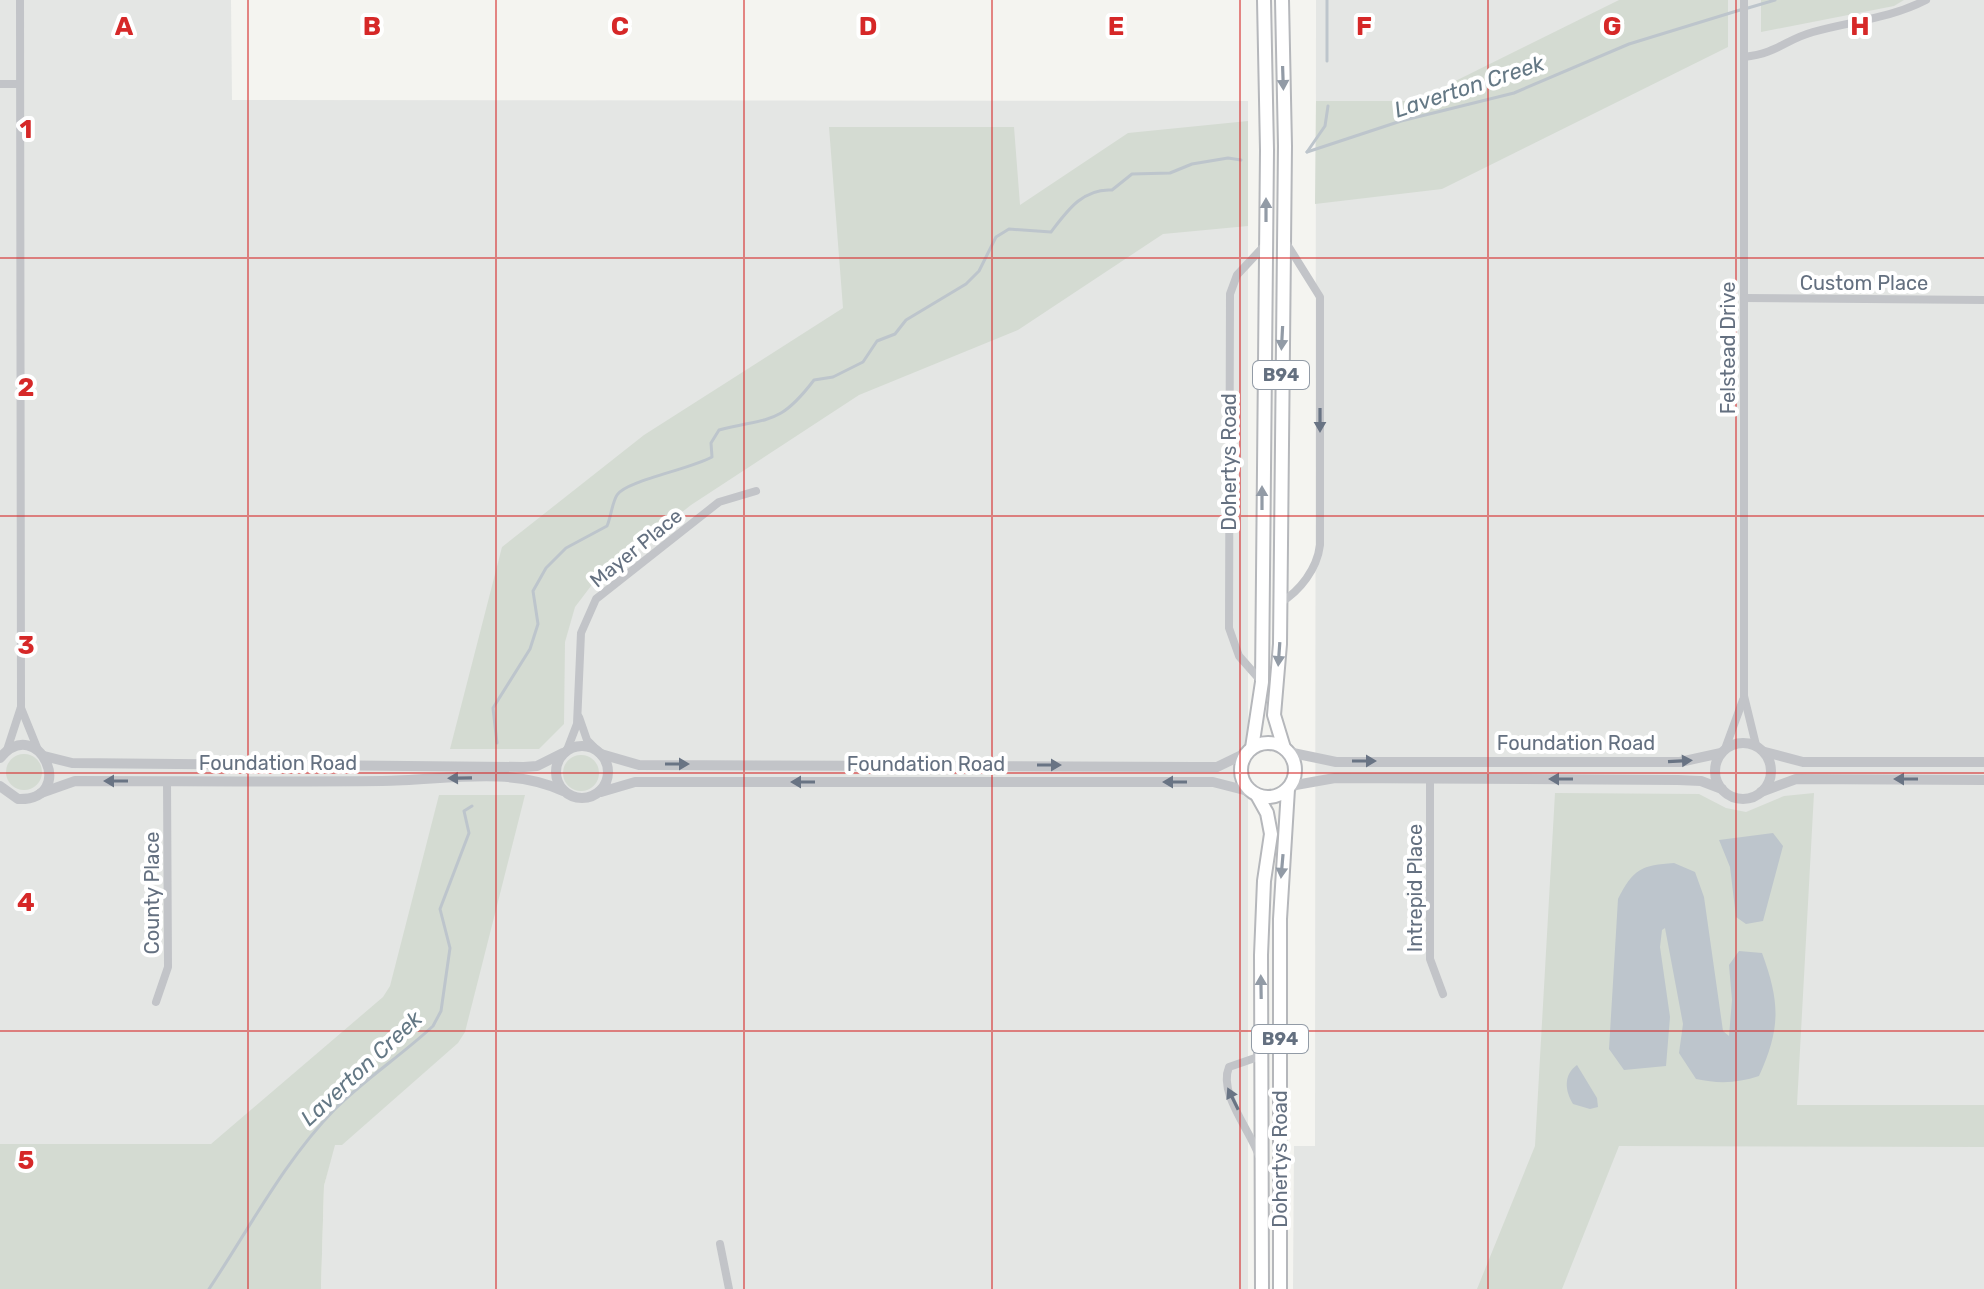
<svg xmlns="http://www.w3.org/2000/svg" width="1984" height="1289" font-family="Rubik,sans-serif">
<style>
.built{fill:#e4e6e4}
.green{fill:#d4dbd2}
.water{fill:#bdc5cc}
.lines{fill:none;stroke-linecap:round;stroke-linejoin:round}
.stream{stroke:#bdc5cc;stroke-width:3}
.primary-casing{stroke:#b5b7bb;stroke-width:16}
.minor{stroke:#c2c4c8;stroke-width:8}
.tertiary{stroke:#c2c4c8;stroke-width:10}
.primary{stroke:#fff;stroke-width:12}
.oneway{fill:#929ba6}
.oneway2{fill:#697484}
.grid{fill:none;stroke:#d62828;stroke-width:2;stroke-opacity:0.55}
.labels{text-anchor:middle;stroke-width:8;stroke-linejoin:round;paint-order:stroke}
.shield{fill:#fff;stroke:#929ba6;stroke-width:2}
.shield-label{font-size:18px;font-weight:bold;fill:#647080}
.street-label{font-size:20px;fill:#647080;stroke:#fff}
.water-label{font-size:22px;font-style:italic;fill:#647885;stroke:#fff}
.grid-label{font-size:26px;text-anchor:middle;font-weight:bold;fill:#d62828;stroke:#fff;stroke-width:8;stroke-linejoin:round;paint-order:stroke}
</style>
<rect width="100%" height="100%" fill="#f4f4f0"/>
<g class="built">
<path d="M0,0H231L232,100L1248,101V1289H321L324,1186L334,1145L0,1144Z"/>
<path d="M1316,0H1984V1289H1293L1294,1146H1315Z"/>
</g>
<g class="green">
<path d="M1619,0H1728V47L1442,189L1315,204L1316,101H1415Z"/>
<path d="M1761,0H1904L1894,6L1761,32Z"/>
<path d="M1248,121V226L1163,234L1018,330L859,395L691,505L594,582L575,607L565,642L564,724L539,749H450L502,547L644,435L843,308L829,127H1014L1020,205L1128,133Z"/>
<circle cx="24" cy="772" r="18"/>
<circle cx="581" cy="773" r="18"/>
<path d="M1555,793L1699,794L1726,808L1746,812L1784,796L1814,793L1797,1105H1984V1147L1619,1146L1562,1289H1477L1535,1146Z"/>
<path d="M439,795H525L465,1032L458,1043L342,1145H335L324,1186L321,1289H0V1144H211L383,997L390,986Z"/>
</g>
<g class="water">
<path d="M1773,833L1783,846L1763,921L1746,924L1736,917L1730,867L1719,840Z"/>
<path d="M1674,863L1695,872L1704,897L1723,1031L1729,1036L1732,1000L1729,965L1739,951L1762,953C1780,1002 1781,1028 1759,1076C1738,1083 1719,1084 1696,1079L1679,1053L1683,1024L1665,928L1662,930L1660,947L1670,1017L1666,1066L1624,1070L1609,1049L1618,899C1633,869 1642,865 1674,863Z"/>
<path d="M1577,1065L1597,1098L1598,1107L1590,1109L1573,1104C1565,1091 1563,1075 1577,1065Z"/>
</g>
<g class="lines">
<g class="stream">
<path d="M1748,8L1775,0"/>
<path d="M1327,61V0"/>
<path d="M1307,152L1401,121L1514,93L1629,44L1740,10"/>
<path d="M1307,152L1325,126L1328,106"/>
<path d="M497,743L493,708L530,649L538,624L533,591L546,568L566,548L607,526C611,517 612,503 617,495C625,481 691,469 712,457L711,443L719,430C769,417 779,426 814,380L833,377L863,362L877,341L895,334L906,320L966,284L979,271L996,237L1009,229L1051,232C1067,211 1083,188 1112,190L1132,174L1170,173L1192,164L1228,158L1241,160"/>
<path d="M209,1289C249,1229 285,1160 335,1109C365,1079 402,1055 433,1026L441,1011L450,948L440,909L469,833L464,811L472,806"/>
</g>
<g class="primary-casing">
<g id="primary">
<path d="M1282,0L1285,146L1280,644L1274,715L1284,748"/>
<circle cx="1268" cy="770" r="27"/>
<path d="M1252,748L1262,682L1267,150L1264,0"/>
<path d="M1257,795L1267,813L1271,834L1264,881L1261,955L1262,1289"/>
<path d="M1280,1289V919L1288,789"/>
</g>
</g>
<g class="minor">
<path d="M1744,0V696L1756,745"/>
<path d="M1744,57C1779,53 1784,40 1813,32C1851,21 1889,19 1926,0"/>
<path d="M0,84H20"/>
<path d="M1744,298L1984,300"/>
<path d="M1280,603C1300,591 1317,569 1320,545V297L1285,241"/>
<path d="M1261,681L1239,656L1229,628L1230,294L1237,275L1266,244"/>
<path d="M21,708L38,750"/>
<path d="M579,717L587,740L598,751"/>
<path d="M1725,749L1743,700"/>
<path d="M7,750L21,707L20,0"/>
<path d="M567,750L577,724L581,633L596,599L719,502L756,491"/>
<path d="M1430,779V959L1443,994"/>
<path d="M156,1002L168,967L167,781"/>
<path d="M1259,1156C1250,1130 1218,1093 1229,1067L1255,1058L1261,1051"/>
<path d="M720,1244L729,1289"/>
</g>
<g class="tertiary">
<circle cx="1743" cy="771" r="28"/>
<circle cx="582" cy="772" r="26"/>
<path d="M1288,752L1336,762H1680L1721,753"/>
<path d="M1765,752L1803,762H1984"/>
<path d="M601,754L639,765L1194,767H1217L1248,752"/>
<path d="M44,756L72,763L524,767L537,766L563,753"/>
<path d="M0,758C38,712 79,801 18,799L0,786"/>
<path d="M1290,786L1335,778L1678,780L1701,781L1722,789"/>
<path d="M601,792L635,782H1213L1252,792"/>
<path d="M1761,792L1796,779L1984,780"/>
<path d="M41,793L75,781C177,781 279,782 382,781C441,781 508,765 563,791"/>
</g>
<use href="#primary" class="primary"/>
</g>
<defs><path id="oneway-solid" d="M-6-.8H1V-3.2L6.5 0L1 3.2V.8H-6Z" transform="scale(2)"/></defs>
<g class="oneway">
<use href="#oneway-solid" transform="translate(1283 78) rotate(88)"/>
<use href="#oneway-solid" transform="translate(1266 210) rotate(-90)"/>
<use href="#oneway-solid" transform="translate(1282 338) rotate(93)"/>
<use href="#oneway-solid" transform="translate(1262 498) rotate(-90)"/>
<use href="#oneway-solid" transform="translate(1279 654) rotate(94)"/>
<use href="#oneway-solid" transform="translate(1282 866) rotate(95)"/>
<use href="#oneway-solid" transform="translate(1261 987) rotate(-91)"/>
</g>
<g class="oneway2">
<use href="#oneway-solid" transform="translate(1320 420) rotate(90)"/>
<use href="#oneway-solid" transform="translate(1364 761)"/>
<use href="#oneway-solid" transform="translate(1680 761) rotate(-3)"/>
<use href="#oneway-solid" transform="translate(677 764)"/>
<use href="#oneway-solid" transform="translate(1049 765)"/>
<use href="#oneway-solid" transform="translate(460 778) rotate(179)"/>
<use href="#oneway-solid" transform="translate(1561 779) rotate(-180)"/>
<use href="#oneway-solid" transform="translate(1906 779) rotate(-180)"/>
<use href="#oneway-solid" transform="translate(116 781) rotate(180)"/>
<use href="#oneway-solid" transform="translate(803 782) rotate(-180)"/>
<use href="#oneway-solid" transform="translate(1175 782) rotate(-180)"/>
<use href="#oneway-solid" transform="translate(1233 1099) rotate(-116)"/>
</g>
<path class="grid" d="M248,0V1289M496,0V1289M744,0V1289M992,0V1289M1240,0V1289M1488,0V1289M1736,0V1289M0,258H1984M0,516H1984M0,773H1984M0,1031H1984"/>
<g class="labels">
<g class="shield">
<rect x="1253" y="361" width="56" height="28" rx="6"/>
<rect x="1252" y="1025" width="56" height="28" rx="6"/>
</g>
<g class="shield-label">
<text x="1281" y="381">B94</text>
<text x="1280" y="1045">B94</text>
</g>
<g class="street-label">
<text x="1864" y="290">Custom Place</text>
<text transform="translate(1728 348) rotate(-90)" y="7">Felstead Drive</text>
<text transform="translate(1229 462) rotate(-90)" y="7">Dohertys Road</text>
<text transform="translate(636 548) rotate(-39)" y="7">Mayer Place</text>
<text x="1576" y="750">Foundation Road</text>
<text x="278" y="770">Foundation Road</text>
<text x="926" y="771">Foundation Road</text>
<text transform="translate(1415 888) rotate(-90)" y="7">Intrepid Place</text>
<text transform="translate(152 893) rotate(-90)" y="7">County Place</text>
<text transform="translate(1280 1159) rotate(-90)" y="7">Dohertys Road</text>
</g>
<g class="water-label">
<text transform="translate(1469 86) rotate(-18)" y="8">Laverton Creek</text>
<text transform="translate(361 1068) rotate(-43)" y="8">Laverton Creek</text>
</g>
</g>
<g class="grid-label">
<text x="124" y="35">A</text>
<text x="372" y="35">B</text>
<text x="620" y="35">C</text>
<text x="868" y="35">D</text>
<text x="1116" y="35">E</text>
<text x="1364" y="35">F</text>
<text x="1612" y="35">G</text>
<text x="1860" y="35">H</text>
<text x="26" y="138">1</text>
<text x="26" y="396">2</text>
<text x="26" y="654">3</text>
<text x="26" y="911">4</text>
<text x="26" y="1169">5</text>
</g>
</svg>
